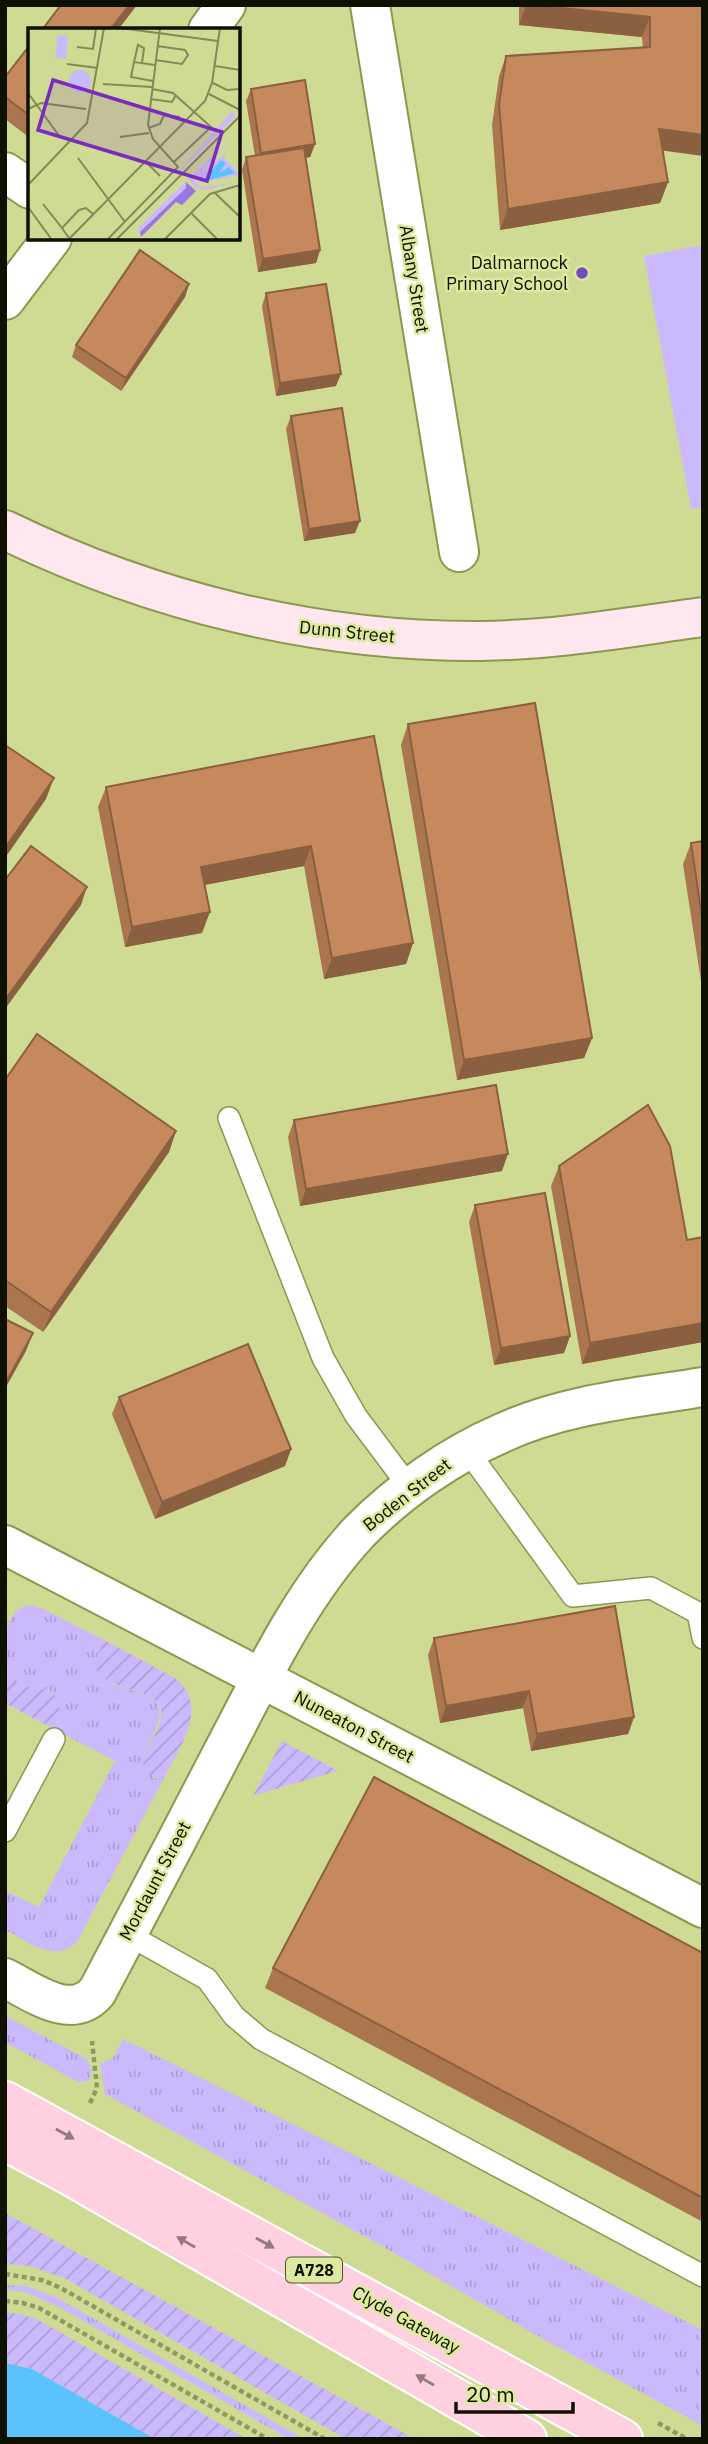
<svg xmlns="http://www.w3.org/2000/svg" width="708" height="2444" font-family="'IBM Plex Sans',sans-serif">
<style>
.grass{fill:url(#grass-tufts)}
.garden{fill:url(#garden-furrows)}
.pitch{fill:#cbb9fd}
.water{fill:#5ac2fd}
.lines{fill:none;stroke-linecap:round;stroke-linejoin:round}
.lane-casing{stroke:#8c9750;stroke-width:24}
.street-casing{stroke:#8c9750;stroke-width:42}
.secondary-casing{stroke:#8c9750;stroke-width:42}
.primary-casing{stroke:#fff;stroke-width:42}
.path{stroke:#8f9862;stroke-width:4.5;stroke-dasharray:5 3.5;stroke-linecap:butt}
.lane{stroke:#fff;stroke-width:21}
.street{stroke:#fff;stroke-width:38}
.secondary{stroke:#ffe7f0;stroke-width:38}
.primary{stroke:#ffd0e0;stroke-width:38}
.wall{fill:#aa7650}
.shaded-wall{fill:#8b6041}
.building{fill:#c6895d;stroke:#8b6041;stroke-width:2}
.oneway{fill:#937a7b}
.poi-dot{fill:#754ac2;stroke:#dce99f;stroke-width:2.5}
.labels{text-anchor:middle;stroke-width:5;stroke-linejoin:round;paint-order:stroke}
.shield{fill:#dce99f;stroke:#4c5230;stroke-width:2}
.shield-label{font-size:16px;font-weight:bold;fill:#0e1100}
.poi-label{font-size:18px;fill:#0e1100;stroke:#dce99f;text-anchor:end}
.street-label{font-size:18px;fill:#0e1100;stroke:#dce99f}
.inset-road{fill:none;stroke:#828a58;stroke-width:2}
.view{fill:#7b2cbf;fill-opacity:0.15;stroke:#7b2cbf;stroke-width:3.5}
.inset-edge{fill:none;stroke:#0e1100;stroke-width:3.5}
</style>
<defs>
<pattern id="grass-tufts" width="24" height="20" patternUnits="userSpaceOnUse" patternTransform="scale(1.75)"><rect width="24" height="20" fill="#cbb9fd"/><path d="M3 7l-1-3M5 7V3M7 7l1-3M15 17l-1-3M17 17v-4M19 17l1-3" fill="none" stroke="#ad9ed7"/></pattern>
<pattern id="garden-furrows" width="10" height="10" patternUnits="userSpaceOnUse" patternTransform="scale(1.75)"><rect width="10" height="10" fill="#cbb9fd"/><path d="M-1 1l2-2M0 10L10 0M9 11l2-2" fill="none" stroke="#ad9ed7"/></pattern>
</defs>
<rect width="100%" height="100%" fill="#cfdb93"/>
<g class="grass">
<path d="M32,1605L43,1609L106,1641L97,1656L112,1684C165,1700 171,1701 144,1753L154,1778L163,1780L77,1942C54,1964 28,1941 5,1930V1891L39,1907L115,1761L54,1729L58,1721L52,1692L46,1689L30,1688L5,1674C5,1648 0,1608 32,1605Z"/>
<path d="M5,2016L87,2059L92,2070L89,2081L78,2082L5,2042Z"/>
<path d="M123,2039L703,2330V2426L545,2340L373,2241L105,2094L100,2064L113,2058Z"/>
<path d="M5,2285L26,2286L56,2297L304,2439H289L59,2307L25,2292L5,2290Z"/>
</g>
<g class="garden">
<path d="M106,1641L175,1678C211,1706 179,1749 163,1780L148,1774L142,1761C146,1745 164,1727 161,1710C155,1680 65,1694 106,1641Z"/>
<path d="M5,1674L30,1688L46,1689L57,1697L60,1714L54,1729L5,1703Z"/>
<path d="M282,1741L337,1770V1771L255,1795L254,1794Z"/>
<path d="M5,2213L415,2439H346L66,2279L30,2266L5,2264Z"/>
<path d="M5,2311L35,2318L247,2439H155L32,2369L5,2363Z"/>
</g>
<path class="pitch" d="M703,245V507L691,509L644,256Z"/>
<path class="water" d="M5,2363L32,2369L155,2439H5Z"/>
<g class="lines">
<g class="lane-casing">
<g id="lane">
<path d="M229,1118L323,1358L356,1416L410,1488"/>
<path d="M467,1450L573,1596L651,1588L698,1613L703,1638"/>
<path d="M5,1831L54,1739"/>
<path d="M127,1934L207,1979L234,2016L261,2039L703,2276"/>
</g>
</g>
<g class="street-casing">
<g id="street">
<path d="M370,5L459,552"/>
<path d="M208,30L226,5"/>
<path d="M5,172L30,189"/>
<path d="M5,300L52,238"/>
<path d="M5,1545L703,1908"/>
<path d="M5,1978C33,1992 71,2022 97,1992C142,1907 186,1823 230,1738C267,1667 304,1591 359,1532C398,1492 451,1455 502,1433C565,1404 635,1398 703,1387"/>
</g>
</g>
<g class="secondary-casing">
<path id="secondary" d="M5,530C153,602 317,642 481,641C556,640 629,627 703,617"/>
</g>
<g class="primary-casing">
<g id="primary">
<path d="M5,2101L623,2439"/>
<path d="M5,2141L69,2175L527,2439"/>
</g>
</g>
<g class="path">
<path d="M90,2103L97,2088L92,2041"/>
<path d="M5,2274L42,2280L61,2288L325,2439"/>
<path d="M5,2301L23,2303L39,2308L268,2439"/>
<path d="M658,2423L687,2439"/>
</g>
<use href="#lane" class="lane"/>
<use href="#street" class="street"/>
<use href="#secondary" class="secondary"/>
<use href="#primary" class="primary"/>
</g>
<g class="wall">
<path d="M519,5H703L663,151L668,182L660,203L500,230L492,125L499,76L506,56L643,48L642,37L519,25Z"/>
<path d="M30,45V138L5,119V77Z"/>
<path d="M251,89L315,144L310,157L306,158L320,250L316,263L258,272L242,170L246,157L255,156L246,101Z"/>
<path d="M189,284L185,297L121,391L72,357L76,345Z"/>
<path d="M266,293L336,386L276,396L262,306Z"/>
<path d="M291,416L355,533L304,541L286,429Z"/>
<path d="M408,724L592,1038L584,1058L457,1080L401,745Z"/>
<path d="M374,736L413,943L406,964L324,979L304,866L204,885L202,933L125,947L98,807L106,787Z"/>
<path d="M703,841V994L683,864L691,843Z"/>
<path d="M5,1080L176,1131L169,1152L43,1332L5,1306Z"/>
<path d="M294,1120L502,1171L300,1206L288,1137Z"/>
<path d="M559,1166L687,1240L703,1237V1342L582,1364L551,1186Z"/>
<path d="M475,1205L570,1336L564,1353L494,1365L469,1222Z"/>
<path d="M119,1397L291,1449L285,1466L155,1519L112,1414Z"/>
<path d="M434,1638L634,1717L628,1734L531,1751L523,1708L440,1723L428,1655Z"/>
<path d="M703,1953V2222L265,1988L273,1968Z"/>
</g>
<g class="shaded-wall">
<path d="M129,5H137L118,30H110Z"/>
<path d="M526,5H532L650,17L642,37L519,25Z"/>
<path d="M659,129L703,135V156L651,149Z"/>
<path d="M315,144L310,157L256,166L261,153Z"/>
<path d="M668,182L660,203L500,230L508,209Z"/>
<path d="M320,250L316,263L258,272L263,259Z"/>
<path d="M189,284L185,297L121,391L126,378Z"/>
<path d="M341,374L336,386L276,396L280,383Z"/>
<path d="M360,521L355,533L304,541L309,529Z"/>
<path d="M54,778L46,799L5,858V848Z"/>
<path d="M311,846L304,866L194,887L201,867Z"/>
<path d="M87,887L81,905L5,1009V1000Z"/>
<path d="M210,912L202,933L125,947L132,927Z"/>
<path d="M413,943L406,964L324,979L332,958Z"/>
<path d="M592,1038L584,1058L457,1080L464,1060Z"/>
<path d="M176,1131L169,1152L43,1332L51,1312Z"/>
<path d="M508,1154L502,1171L300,1206L306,1189Z"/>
<path d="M703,1323V1342L582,1364L590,1343Z"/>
<path d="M33,1333L26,1351L5,1389V1384Z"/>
<path d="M570,1336L564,1353L494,1365L501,1348Z"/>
<path d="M291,1449L285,1466L155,1519L162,1502Z"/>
<path d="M529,1691L523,1708L440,1723L446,1706Z"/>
<path d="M634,1717L628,1734L531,1751L537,1734Z"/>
</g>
<g class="building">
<path d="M61,5H129L110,30H42Z"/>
<path d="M532,5H703V135L659,129L668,182L508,209L499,105L506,56L650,47V17Z"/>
<path d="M30,45V116L5,97V77Z"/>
<path d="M305,80L315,144L261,153L251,89Z"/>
<path d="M304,148L320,250L263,259L246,157Z"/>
<path d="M140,250L189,284L126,378L76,345Z"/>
<path d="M326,284L341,374L280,383L266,293Z"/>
<path d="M342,408L360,521L309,529L291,416Z"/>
<path d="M535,703L592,1038L464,1060L408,724Z"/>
<path d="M374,736L413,943L332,958L311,846L201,867L210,912L132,927L106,787Z"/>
<path d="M5,745L54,778L5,848Z"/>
<path d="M703,841V924L691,843Z"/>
<path d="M31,846L87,887L5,1000V880Z"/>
<path d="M37,1034L176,1131L51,1312L5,1280V1080Z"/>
<path d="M496,1085L508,1154L306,1189L294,1120Z"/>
<path d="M648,1105L670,1146L687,1240L703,1237V1323L590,1343L559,1166Z"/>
<path d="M545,1193L570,1336L501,1348L475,1205Z"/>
<path d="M5,1319L33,1333L5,1384Z"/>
<path d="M248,1344L291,1449L162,1502L119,1397Z"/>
<path d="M615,1606L634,1717L537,1734L529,1691L446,1706L434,1638Z"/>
<path d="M374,1777L703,1953V2198L273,1968Z"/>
</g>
<defs><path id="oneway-solid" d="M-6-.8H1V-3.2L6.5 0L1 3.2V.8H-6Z" transform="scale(1.75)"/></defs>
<g class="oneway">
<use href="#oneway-solid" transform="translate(65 2134) rotate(29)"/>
<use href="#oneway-solid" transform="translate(186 2242) rotate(-150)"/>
<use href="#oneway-solid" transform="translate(265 2243) rotate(29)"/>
<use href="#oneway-solid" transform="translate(425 2380) rotate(-150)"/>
</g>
<circle class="poi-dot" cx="582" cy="273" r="7"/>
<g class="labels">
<rect class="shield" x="286" y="2257.5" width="56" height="25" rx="5"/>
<g class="shield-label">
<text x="314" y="2276">A728</text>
</g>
<g class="poi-label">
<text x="568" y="269">Dalmarnock<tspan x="568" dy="21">Primary School</tspan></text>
</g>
<g class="street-label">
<text transform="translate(414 279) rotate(81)" y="6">Albany Street</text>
<text transform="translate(347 632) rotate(6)" y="6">Dunn Street</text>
<text transform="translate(407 1495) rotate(-38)" y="6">Boden Street</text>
<text transform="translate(354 1727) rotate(28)" y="6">Nuneaton Street</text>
<text transform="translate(155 1881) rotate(-62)" y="6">Mordaunt Street</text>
<text transform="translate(406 2320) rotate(29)" y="6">Clyde Gateway</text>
</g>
</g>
<g transform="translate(28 28)">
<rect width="212" height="212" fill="#cfdb93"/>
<path d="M30,7L40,8L38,31L27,29ZM205,82L208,88L103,191L155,139ZM158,153V160L110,206L111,199Z" fill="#cbb9fd"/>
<path d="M158,154L168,163L154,177L148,174L113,209L112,204L158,160Z" fill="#9977e3"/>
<path d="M204,110L166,153L175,160L212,153L178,162L168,160L160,151ZM202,121L195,128L212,147L171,155V148Z" fill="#cbb9fd"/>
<path d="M41 53a11 11 0 1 1 22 0a11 11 0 1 1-22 0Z" fill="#cbb9fd"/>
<path d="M193,132L198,135L191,145L201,139L207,145L174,154Z" fill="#5ac2fd"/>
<path class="inset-road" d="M92,0L190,13M49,19L65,21L68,0M127,32L154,36L160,27L157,22L129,18M106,34L110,17L116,20L114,35M39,36L70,40M187,38L212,42M125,53L103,49L106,34L127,37M185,55L199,62L212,61M75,56L124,59M124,61L145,65L183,99L146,134M0,65L32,109M181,66L212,82M122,71L144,74L148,67M0,81L13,75L58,81M120,100L132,96L136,87L152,89M92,109L121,105M50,130L97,194M117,133L132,148M0,157L59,95L76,0M187,165L212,189M15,176L34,200M0,179L24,212M163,185L190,212M41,210L34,200L51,182L58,180L65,186M40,212L177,73L184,55L192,0M79,212L150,139L125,111L120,97L132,0M88,212L212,88M136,212L182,166L212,157"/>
<path class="view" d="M25,52L194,104L179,153L10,102Z"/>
<rect width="212" height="212" class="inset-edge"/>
</g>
<rect width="708" height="2444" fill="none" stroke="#0e1100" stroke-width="14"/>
<path d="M456 2402v10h117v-10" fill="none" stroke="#0e1100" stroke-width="3.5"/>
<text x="466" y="2402" font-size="21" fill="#0e1100" stroke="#dce99f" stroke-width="5" paint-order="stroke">20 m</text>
</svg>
